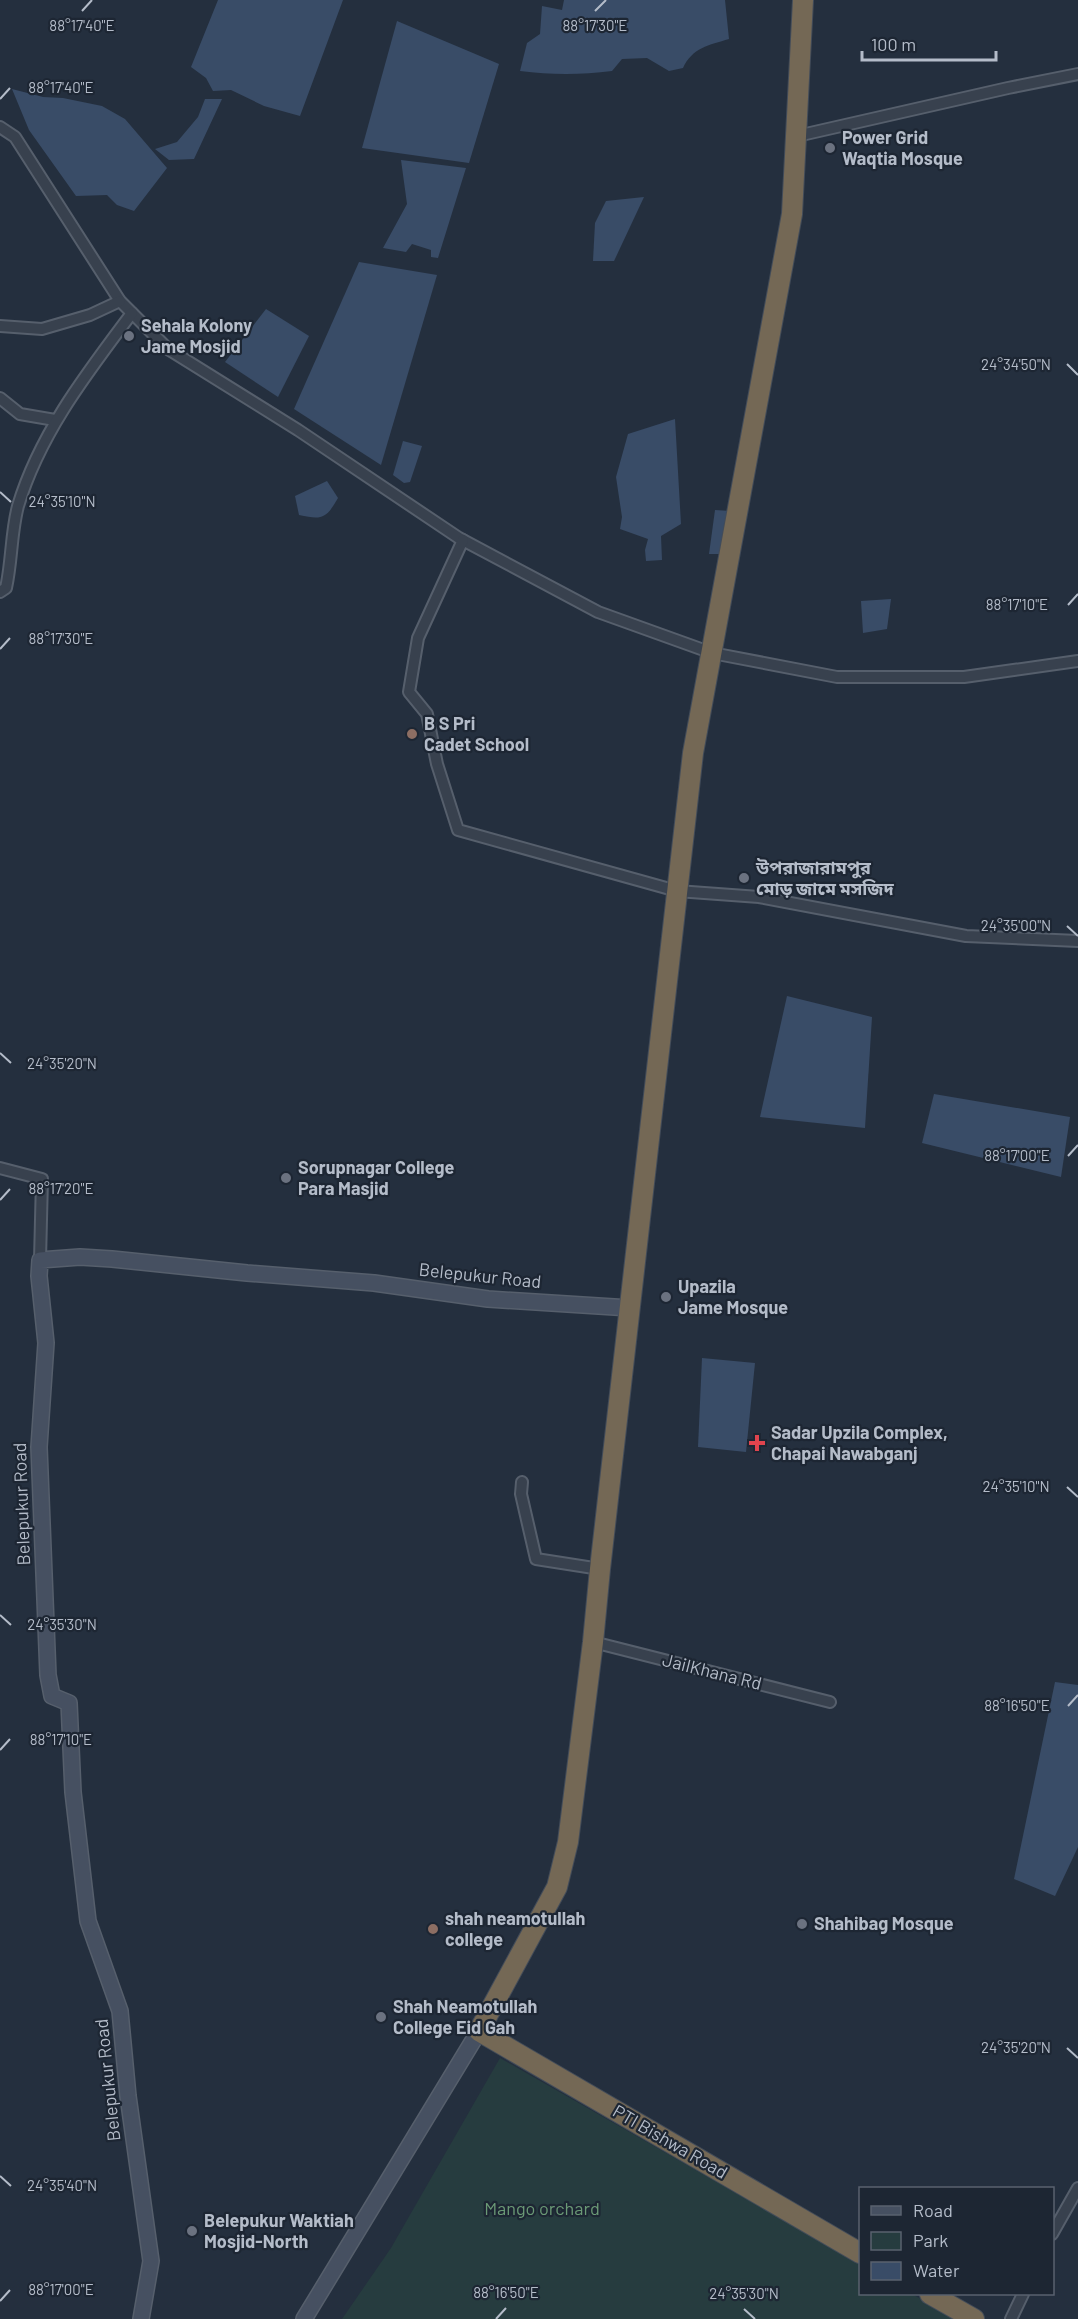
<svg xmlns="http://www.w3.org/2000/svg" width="1078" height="2319" font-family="Barlow,'Noto Sans Bengali',sans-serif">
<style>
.green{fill:#263c3f}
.water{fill:#394c67}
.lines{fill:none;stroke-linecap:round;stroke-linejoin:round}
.street-casing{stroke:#565f6c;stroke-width:14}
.secondary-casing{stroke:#565f6c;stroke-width:18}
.highway-casing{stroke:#434c59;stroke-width:22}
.street{stroke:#38414e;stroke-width:10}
.secondary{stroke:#465061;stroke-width:15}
.highway{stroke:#746855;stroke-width:20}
.ticks{fill:none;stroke:#b4bcc9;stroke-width:2}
.worship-dot{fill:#6b7280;stroke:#1d2633;stroke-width:2}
.education-dot{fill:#8d6e63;stroke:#1d2633;stroke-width:2}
.health-dot{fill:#e0444e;stroke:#1d2633;stroke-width:2}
.labels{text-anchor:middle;stroke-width:4.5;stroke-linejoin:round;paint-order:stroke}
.poi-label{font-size:18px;font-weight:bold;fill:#b4bcc9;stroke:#1d2633;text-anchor:start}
.street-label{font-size:18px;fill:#b4bcc9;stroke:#1d2633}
.park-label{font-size:18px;fill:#6b9a76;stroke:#1d2633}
.ticks-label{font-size:15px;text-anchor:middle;fill:#b4bcc9;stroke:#1d2633;stroke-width:4.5;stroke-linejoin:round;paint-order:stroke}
</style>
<rect width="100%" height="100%" fill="#242f3e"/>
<path class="green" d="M500,2058L860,2264V2294H912L956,2319H342L391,2248Z"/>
<g class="water">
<path d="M218,0H343L300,116L264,106L231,90L213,91L206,78L191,67Z"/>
<path d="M564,0H725L729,39C709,45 692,48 683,68L669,71L647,58L622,59L612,71C581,75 551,75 520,71L527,43L540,34L542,6L562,10Z"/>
<path d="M397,21L499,64L469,163L362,148Z"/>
<path d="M12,89L43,97L63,98L102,106L125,119L167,168L134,211L117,205L107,195L76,196L29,130Z"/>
<path d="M205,99H222L194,159L169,160L155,149L177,142L198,117Z"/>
<path d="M401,160L466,168L438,258L431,257V250L412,244L406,252L383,248L407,204Z"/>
<path d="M644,197L614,261H593L595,223L606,201Z"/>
<path d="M359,262L437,275L381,465L294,409Z"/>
<path d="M266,309L309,336L278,397L225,362Z"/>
<path d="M675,419L681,524L661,536L662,560L646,561L645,550L648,539L620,529L622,517L616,477L628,434Z"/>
<path d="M403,441L422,446L410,482L404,483L393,475Z"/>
<path d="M327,481L338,498C326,519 322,520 299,515L295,496Z"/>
<path d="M715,510L731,511L726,554H709Z"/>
<path d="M891,599L887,629L863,633L861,601Z"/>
<path d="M787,996L872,1017L865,1128L760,1117Z"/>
<path d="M934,1094L1070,1117L1061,1177L922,1143Z"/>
<path d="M702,1358L755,1363L746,1452L698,1447Z"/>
<path d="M1055,1682L1078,1685V1847L1055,1896L1014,1879Z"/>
</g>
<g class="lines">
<g class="street-casing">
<g id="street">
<path d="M0,127L15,137L120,301L168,349L298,430L459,538L598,612L712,653L837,677H964L1078,661"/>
<path d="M797,136L1008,88L1078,74"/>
<path d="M0,326L42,329L90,315L120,301"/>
<path d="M0,398L20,414L55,420"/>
<path d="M463,540L418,638L409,692L427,714L437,764L458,830L677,891L759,897L966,936L1078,941"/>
<path d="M0,592L6,588C12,561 11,532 18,506C40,433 87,373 132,313"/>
<path d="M0,1168L42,1179L40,1260"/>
<path d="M522,1482L521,1494L536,1559L600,1569"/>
<path d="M593,1642L830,1702"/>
<path d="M1052,2234L1078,2188"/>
<path d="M1011,2319L1023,2294"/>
</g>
</g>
<g class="secondary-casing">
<g id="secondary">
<path d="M141,2319L151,2261L128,2096L120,2011L88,1921L73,1792L69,1703L52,1696L48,1675L39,1447L46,1343L39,1276L40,1260L80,1257L112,1259L247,1273L374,1283L488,1299L630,1308"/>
<path d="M304,2319L479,2031"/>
</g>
</g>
<g class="highway-casing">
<g id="highway">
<path d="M803,0L792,214L693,753L600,1569L593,1642L568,1842L557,1887L479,2031L860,2253"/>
<path d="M930,2294L974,2319"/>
</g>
</g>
<use href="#street" class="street"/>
<use href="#secondary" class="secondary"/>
<use href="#highway" class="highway"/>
</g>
<path class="ticks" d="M82,11L92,0M595,11L606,0M0,99L10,88M1067,364L1078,375M0,492L11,502M1068,605L1078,594M0,649L10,638M1067,926L1078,936M0,1053L11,1063M1068,1156L1078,1145M0,1200L10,1189M1067,1487L1078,1497M0,1615L11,1625M1068,1706L1078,1695M0,1750L10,1739M1067,2048L1078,2058M0,2176L11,2186M0,2301L10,2290M744,2309L755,2319M496,2319L506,2308"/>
<g class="worship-dot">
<circle cx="830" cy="148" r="6"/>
<circle cx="129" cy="336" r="6"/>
<circle cx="744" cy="878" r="6"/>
<circle cx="286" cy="1178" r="6"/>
<circle cx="666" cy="1297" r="6"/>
<circle cx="802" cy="1924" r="6"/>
<circle cx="381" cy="2017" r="6"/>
<circle cx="192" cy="2231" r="6"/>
</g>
<g class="education-dot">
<circle cx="412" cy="734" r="6"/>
<circle cx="433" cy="1929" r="6"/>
</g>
<path class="health-dot" d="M754 1434h6v6h6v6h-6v6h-6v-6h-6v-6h6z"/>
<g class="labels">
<g class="poi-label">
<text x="842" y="144">Power Grid<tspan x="842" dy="21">Waqtia Mosque</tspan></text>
<text x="141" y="332">Sehala Kolony<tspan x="141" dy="21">Jame Mosjid</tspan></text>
<text x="424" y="730">B S Pri<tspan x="424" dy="21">Cadet School</tspan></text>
<text x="756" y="874">উপরাজারামপুর<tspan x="756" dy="21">মোড় জামে মসজিদ</tspan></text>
<text x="298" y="1174">Sorupnagar College<tspan x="298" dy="21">Para Masjid</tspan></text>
<text x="678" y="1293">Upazila<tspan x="678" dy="21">Jame Mosque</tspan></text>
<text x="771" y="1439">Sadar Upzila Complex,<tspan x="771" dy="21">Chapai Nawabganj</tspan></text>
<text x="445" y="1925">shah neamotullah<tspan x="445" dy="21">college</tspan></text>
<text x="814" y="1930">Shahibag Mosque</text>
<text x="393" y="2013">Shah Neamotullah<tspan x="393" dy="21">College Eid Gah</tspan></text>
<text x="204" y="2227">Belepukur Waktiah<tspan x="204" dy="21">Mosjid-North</tspan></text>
</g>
<g class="street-label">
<text transform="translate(480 1276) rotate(6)" y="6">Belepukur Road</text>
<text transform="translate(22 1504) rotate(-92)" y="6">Belepukur Road</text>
<text transform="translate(712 1672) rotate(14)" y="6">JailKhana Rd</text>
<text transform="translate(108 2080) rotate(-96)" y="6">Belepukur Road</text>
<text transform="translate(670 2142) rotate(30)" y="6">PTI Bishwa Road</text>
</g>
<g class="park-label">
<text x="542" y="2215">Mango orchard</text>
</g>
</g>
<g class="ticks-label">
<text x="82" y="31">88°17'40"E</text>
<text x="595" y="31">88°17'30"E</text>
<text x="61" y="93">88°17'40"E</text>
<text x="1016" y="370">24°34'50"N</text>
<text x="62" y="507">24°35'10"N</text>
<text x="1017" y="610">88°17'10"E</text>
<text x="61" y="644">88°17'30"E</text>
<text x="1016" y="931">24°35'00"N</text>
<text x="62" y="1069">24°35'20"N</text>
<text x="1017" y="1161">88°17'00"E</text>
<text x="61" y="1194">88°17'20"E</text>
<text x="1016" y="1492">24°35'10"N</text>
<text x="62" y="1630">24°35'30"N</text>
<text x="1017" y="1711">88°16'50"E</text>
<text x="61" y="1745">88°17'10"E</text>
<text x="1016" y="2053">24°35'20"N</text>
<text x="62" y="2191">24°35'40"N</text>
<text x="61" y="2295">88°17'00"E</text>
<text x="506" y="2298">88°16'50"E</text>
<text x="744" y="2299">24°35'30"N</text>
</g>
<rect x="859" y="2187" width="195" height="108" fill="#1d2633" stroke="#59626f" stroke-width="1.5"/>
<rect x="871" y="2206" width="30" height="9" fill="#465061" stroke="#59626f" stroke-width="1.5"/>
<text x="913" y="2217" font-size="18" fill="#b4bcc9">Road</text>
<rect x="871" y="2232" width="30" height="18" fill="#263c3f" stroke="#59626f" stroke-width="1.5"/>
<text x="913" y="2247" font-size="18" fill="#b4bcc9">Park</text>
<rect x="871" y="2262" width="30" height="18" fill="#394c67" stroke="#59626f" stroke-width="1.5"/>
<text x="913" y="2277" font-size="18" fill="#b4bcc9">Water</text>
<path d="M862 51v9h134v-9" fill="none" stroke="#b4bcc9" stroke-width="3"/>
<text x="871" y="51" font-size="18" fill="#b4bcc9" stroke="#1d2633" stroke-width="4.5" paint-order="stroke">100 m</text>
</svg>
